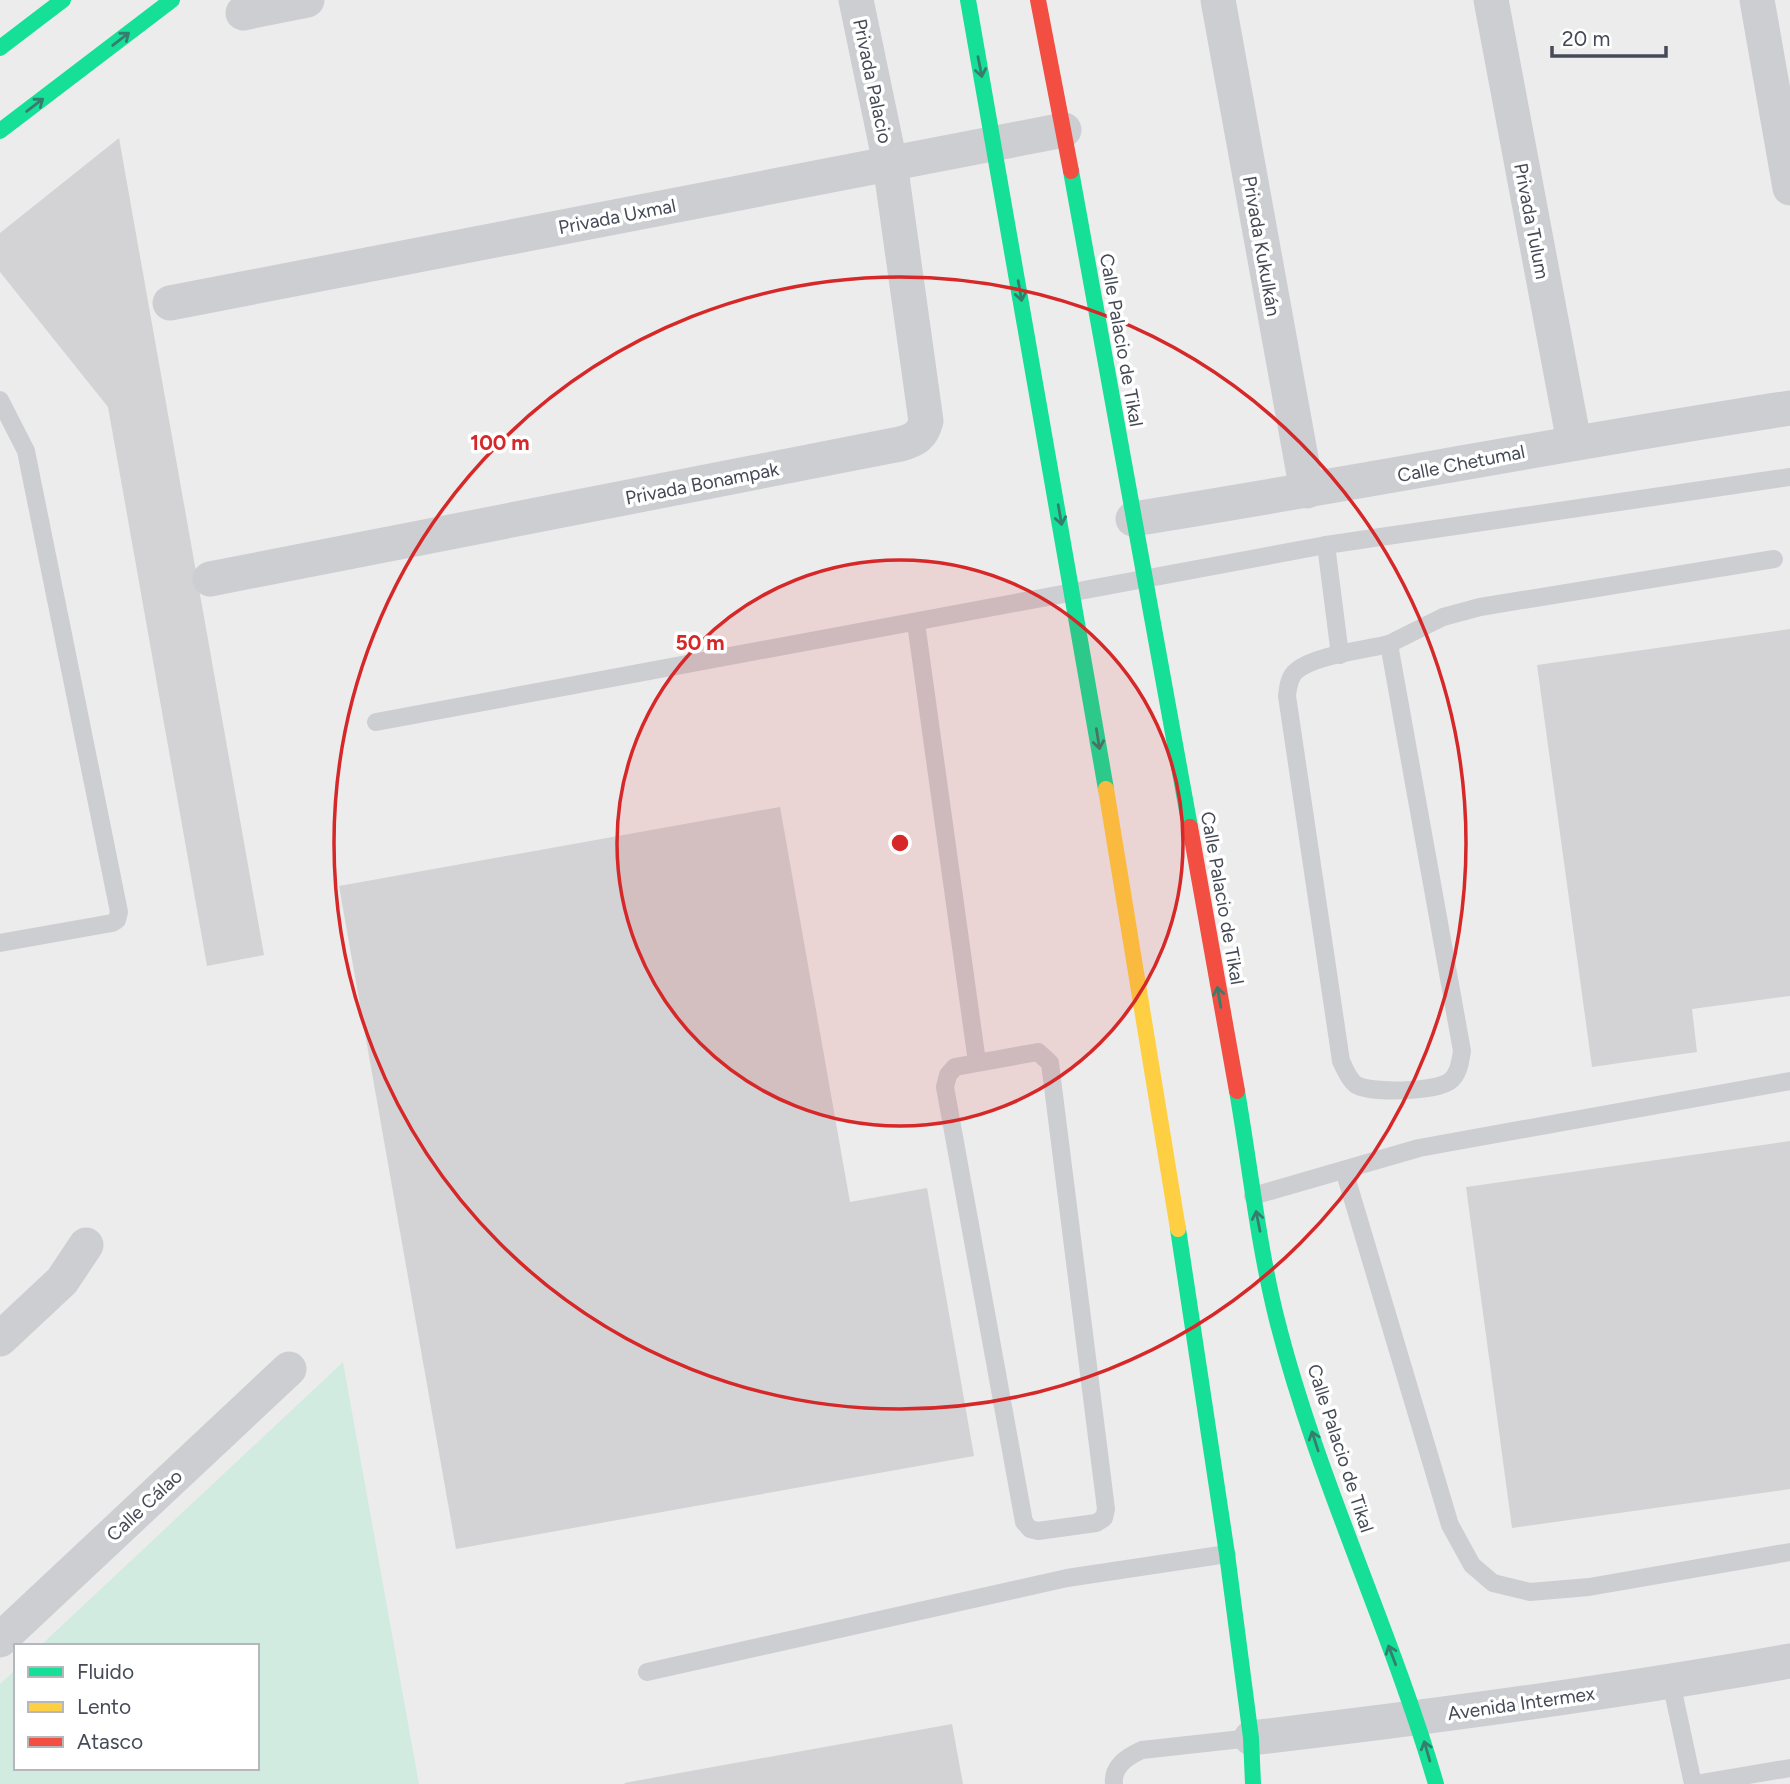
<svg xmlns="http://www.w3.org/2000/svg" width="1790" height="1784" font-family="Figtree,sans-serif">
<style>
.green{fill:#d2ebe1}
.building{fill:#d3d3d5}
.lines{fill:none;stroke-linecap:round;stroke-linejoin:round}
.lane{stroke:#cdced2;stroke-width:18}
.street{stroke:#cdced2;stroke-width:35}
.fast{stroke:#16e098;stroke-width:16}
.slow{stroke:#ffcf43;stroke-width:16}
.jam{stroke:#f24e42;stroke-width:16}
.oneway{stroke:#357e6e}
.ring{fill:none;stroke:#d62828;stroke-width:3.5}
.labels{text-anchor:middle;stroke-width:7;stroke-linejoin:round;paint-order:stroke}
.street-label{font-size:19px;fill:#454a57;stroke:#fff}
.centre{fill:#d62828;stroke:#fff;stroke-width:3.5}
.ring-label{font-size:21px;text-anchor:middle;font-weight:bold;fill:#d62828;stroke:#fff;stroke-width:7;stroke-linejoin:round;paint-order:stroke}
</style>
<rect width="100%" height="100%" fill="#edecec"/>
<path class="green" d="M343,1362L419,1784H0V1684L16,1669V1768H257V1646H40Z"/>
<g class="building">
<path d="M119,138L264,955L207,966L108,407L0,272V233Z"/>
<path d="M1790,629V996L1692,1009L1697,1052L1592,1067L1537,665Z"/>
<path d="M780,807L850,1202L927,1188L974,1456L456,1549L339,886Z"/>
<path d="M1790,1141V1489L1512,1528L1466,1187Z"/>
<path d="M952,1724L963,1784H625L624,1783Z"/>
</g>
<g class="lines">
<g class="lane">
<path d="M0,400L26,451L119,912L117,920L112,923L0,943"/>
<path d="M1326,545L1340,655"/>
<path d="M916,623L977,1062"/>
<path d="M1389,644L1462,1051C1460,1062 1459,1074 1450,1081C1436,1092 1368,1094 1355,1084C1348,1078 1345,1069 1341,1061L1287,696C1288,687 1289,677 1296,671C1315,655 1365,650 1389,644Z"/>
<path d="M1389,644L1443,617L1480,607L1774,559"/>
<path d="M376,722L1326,545L1790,477"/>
<path d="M1038,1052L1050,1063L1106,1509L1104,1518L1096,1523L1038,1531L1030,1529L1024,1522L945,1087L948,1075L955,1067Z"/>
<path d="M1344,1170L1450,1525L1472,1565L1493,1583L1530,1592L1589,1587L1790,1552"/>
<path d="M1253,1196L1419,1148L1790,1081"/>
<path d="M647,1672L1067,1578L1227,1554"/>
<path d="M1671,1682L1693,1784"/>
<path d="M1114,1784C1112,1766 1128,1756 1142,1750L1251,1738"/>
<path d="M1695,1784L1790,1768"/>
</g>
<g class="street">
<path d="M1218,0L1307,491"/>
<path d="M1491,0L1574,442"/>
<path d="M1757,0L1790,188"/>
<path d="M243,13L307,0"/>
<path d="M170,303L1064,130"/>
<path d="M1133,519C1352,484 1570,442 1790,408"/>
<path d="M210,579L900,444C915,440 922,436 926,421L890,163L856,0"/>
<path d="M0,1339L62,1281L86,1245"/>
<path d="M0,1640L289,1369"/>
<path d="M1251,1738C1431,1717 1611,1693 1790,1661"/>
</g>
<g class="fast">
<path d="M968,0L1106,789"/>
<path d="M0,48L63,0"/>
<path d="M0,131L172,0"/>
<path d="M1071,171L1190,827"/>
<path d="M1237,1091C1250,1166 1258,1243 1276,1316C1316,1477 1390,1626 1436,1784"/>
<path d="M1178,1229L1227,1554L1251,1738L1253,1784"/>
</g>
<path class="slow" d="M1106,789L1178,1229"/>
<g class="jam">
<path d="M1038,0L1071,171"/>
<path d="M1190,827L1237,1091"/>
</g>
</g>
<defs><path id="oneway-shaft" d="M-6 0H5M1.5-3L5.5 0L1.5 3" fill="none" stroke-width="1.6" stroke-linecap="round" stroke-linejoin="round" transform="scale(1.75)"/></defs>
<g class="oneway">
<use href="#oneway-shaft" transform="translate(121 39) rotate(-38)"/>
<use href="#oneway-shaft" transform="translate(980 67) rotate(79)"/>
<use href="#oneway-shaft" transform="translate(35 105) rotate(-37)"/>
<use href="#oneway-shaft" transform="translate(1020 291) rotate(80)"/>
<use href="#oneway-shaft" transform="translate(1060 515) rotate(80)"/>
<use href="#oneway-shaft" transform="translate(1098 739) rotate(81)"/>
<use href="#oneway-shaft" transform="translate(1219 997) rotate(-100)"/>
<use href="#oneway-shaft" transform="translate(1258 1221) rotate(-101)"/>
<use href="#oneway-shaft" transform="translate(1315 1441) rotate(-108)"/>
<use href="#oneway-shaft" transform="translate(1392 1655) rotate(-111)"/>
<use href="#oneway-shaft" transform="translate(1427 1751) rotate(-106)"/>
</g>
<circle cx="900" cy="843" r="283" fill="#d62828" fill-opacity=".12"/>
<g class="ring">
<circle cx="900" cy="843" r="283"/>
<circle cx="900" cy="843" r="566"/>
</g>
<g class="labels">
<g class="street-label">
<text transform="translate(873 81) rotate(78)" y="7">Privada Palacio</text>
<text transform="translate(617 216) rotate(-11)" y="7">Privada Uxmal</text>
<text transform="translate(1532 221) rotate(79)" y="7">Privada Tulum</text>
<text transform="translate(1262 246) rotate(80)" y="7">Privada Kukulkán</text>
<text transform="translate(1122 340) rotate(80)" y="7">Calle Palacio de Tikal</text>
<text transform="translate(1461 463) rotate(-11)" y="7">Calle Chetumal</text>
<text transform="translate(702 483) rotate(-11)" y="7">Privada Bonampak</text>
<text transform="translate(1223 898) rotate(80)" y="7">Calle Palacio de Tikal</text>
<text transform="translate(1341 1448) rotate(72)" y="7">Calle Palacio de Tikal</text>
<text transform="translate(144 1505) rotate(-43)" y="7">Calle Cálao</text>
<text transform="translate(1521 1703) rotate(-8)" y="7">Avenida Intermex</text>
</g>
</g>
<circle cx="900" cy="843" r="10" class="centre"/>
<g class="ring-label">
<text x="500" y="450">100 m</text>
<text x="700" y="650">50 m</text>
</g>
<rect x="14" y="1644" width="245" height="126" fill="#ffffff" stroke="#b5b7bc" stroke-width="2"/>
<rect x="28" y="1667" width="35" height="10" fill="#16e098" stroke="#b5b7bc" stroke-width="2"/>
<text x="77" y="1679" font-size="21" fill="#454a57">Fluido</text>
<rect x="28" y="1702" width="35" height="10" fill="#ffcf43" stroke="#b5b7bc" stroke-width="2"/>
<text x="77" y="1714" font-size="21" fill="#454a57">Lento</text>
<rect x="28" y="1737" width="35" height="10" fill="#f24e42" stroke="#b5b7bc" stroke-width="2"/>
<text x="77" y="1749" font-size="21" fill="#454a57">Atasco</text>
<path d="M1552 46v10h114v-10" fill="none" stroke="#454a57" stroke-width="3.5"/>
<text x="1562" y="46" font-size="21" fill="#454a57" stroke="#ffffff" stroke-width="5" paint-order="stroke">20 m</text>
</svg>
